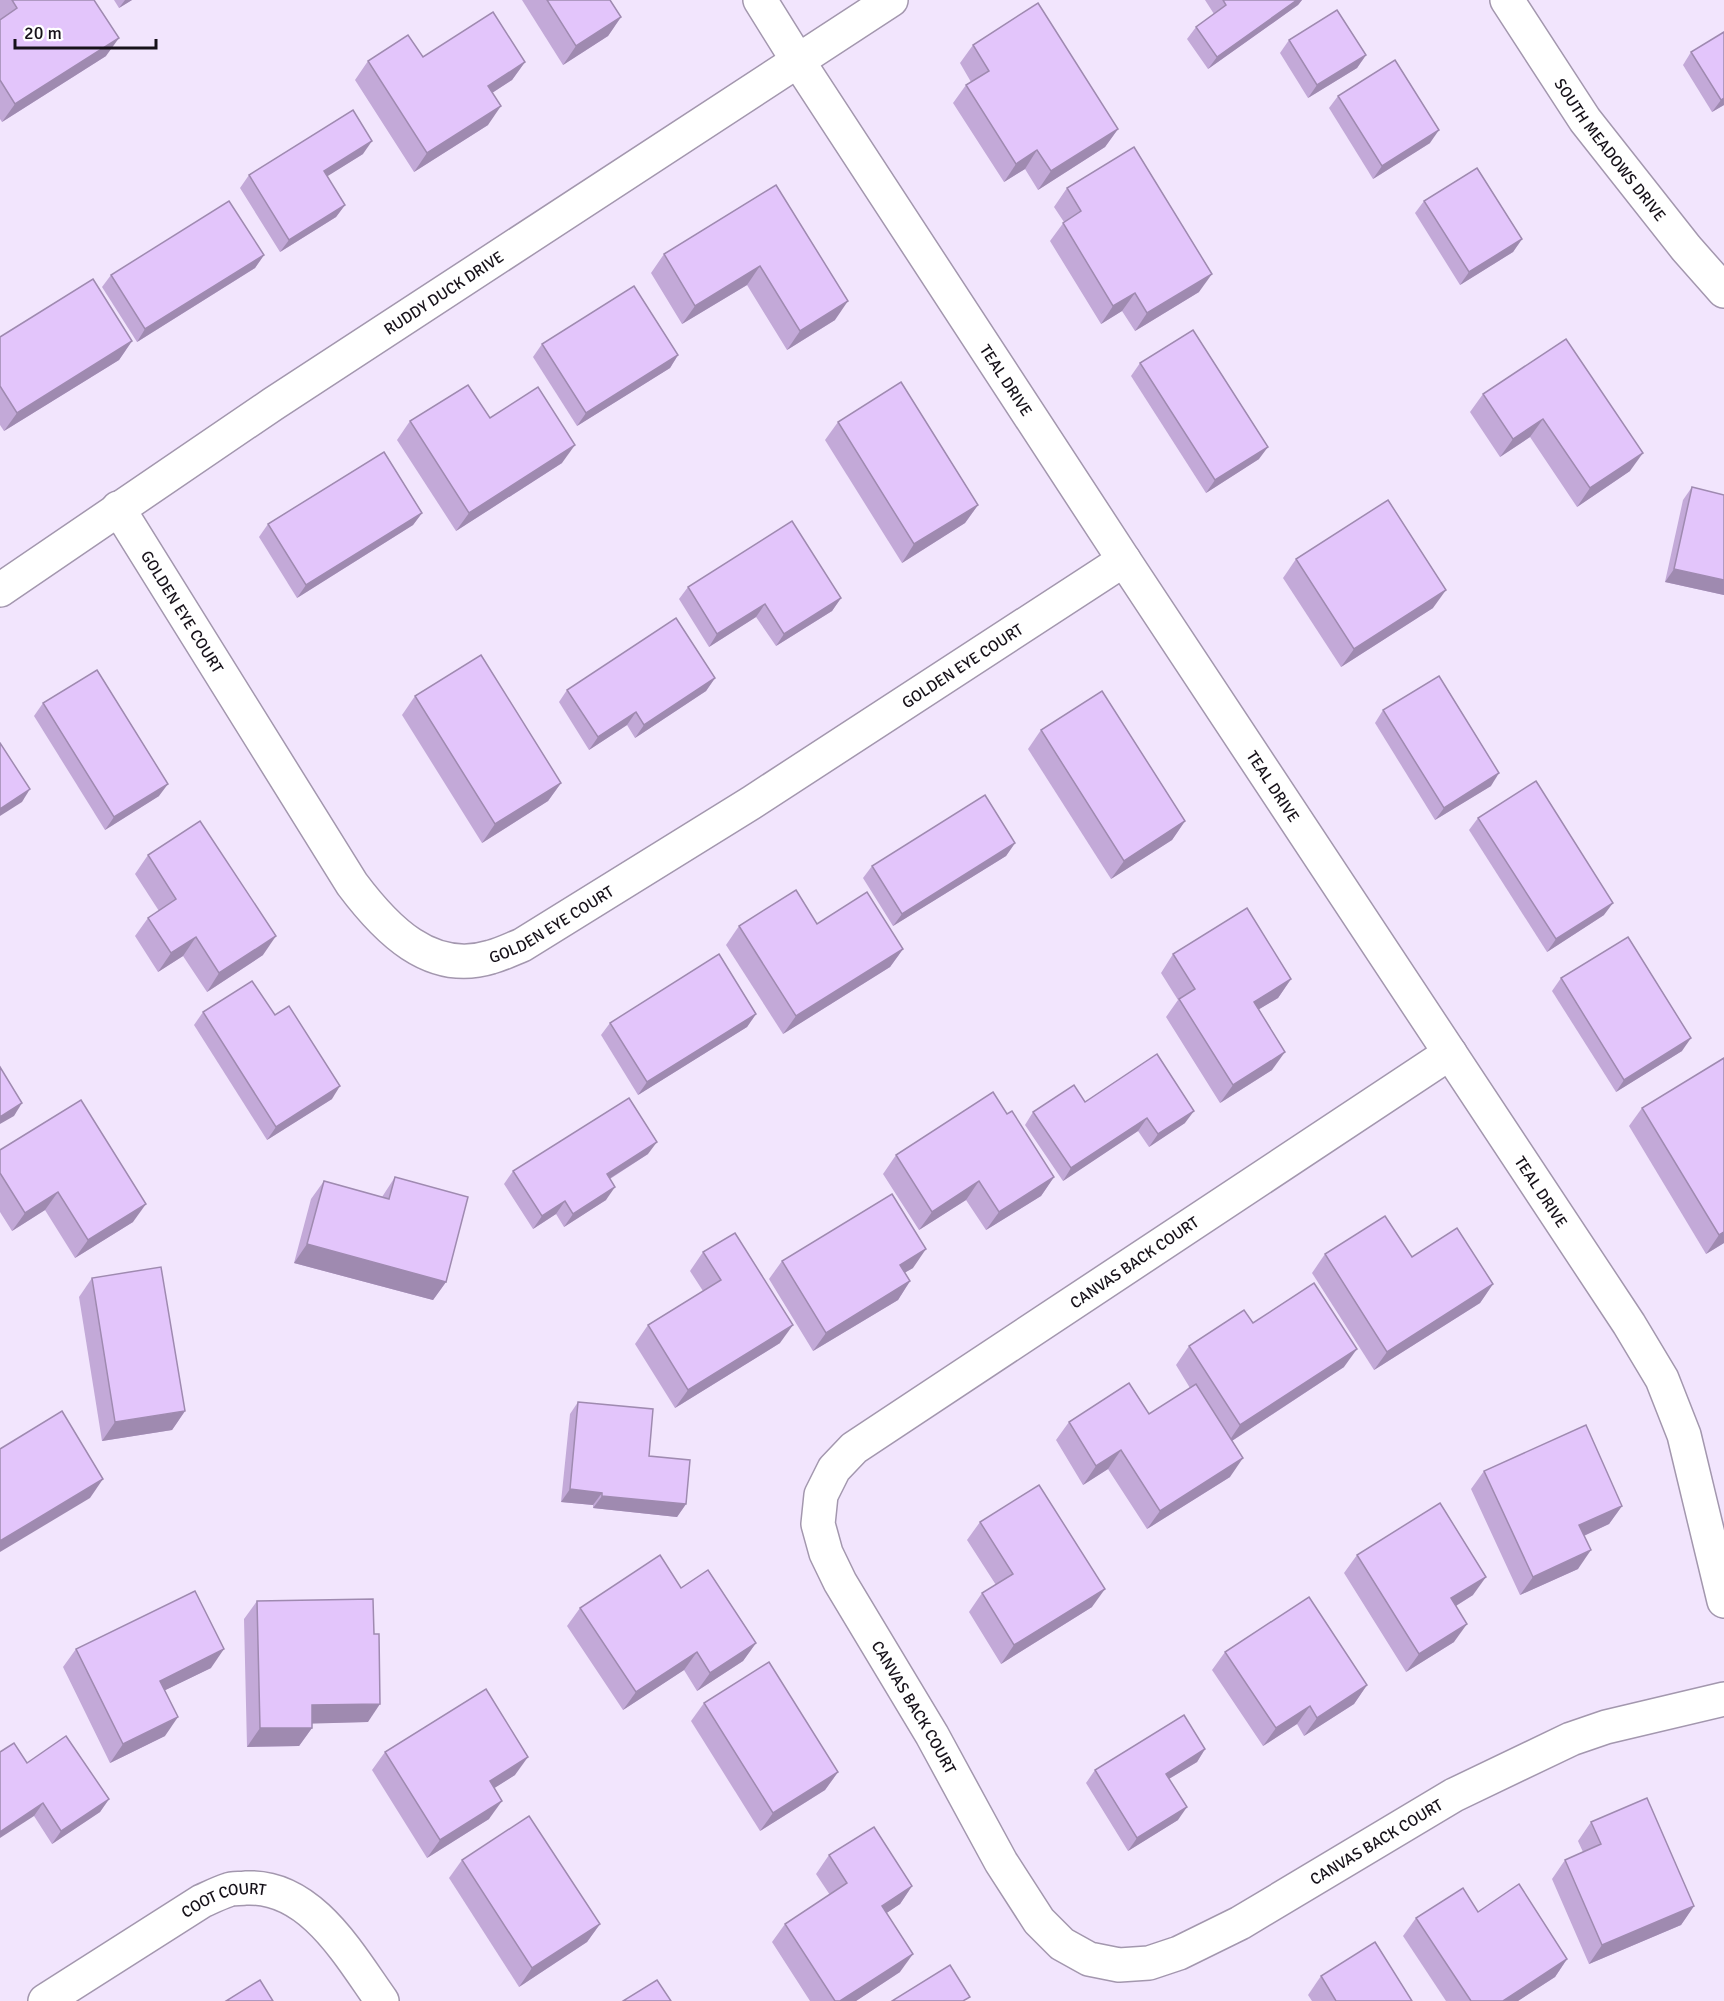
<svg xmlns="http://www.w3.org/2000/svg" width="1724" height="2001" font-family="Signika,sans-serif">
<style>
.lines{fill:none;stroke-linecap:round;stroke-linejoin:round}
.minor-casing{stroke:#a397ae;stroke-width:36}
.minor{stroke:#fff;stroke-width:33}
.wall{fill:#c3a9d8}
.shaded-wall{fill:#9f8ab0}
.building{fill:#e3c5fb;stroke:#9f8ab0;stroke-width:1.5}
.labels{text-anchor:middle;stroke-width:6;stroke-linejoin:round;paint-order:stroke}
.street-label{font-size:16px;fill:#17121a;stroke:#fff}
</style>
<rect width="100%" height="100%" fill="#f2e5fd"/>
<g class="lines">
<g class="minor-casing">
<g id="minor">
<path id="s1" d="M760,0L798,61L1124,560L1629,1324L1662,1379L1684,1435L1724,1601"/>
<path id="s2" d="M1507,0L1585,120L1686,248L1724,291"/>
<path id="s3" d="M118,508L352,884C385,928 430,976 491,957C502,954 512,949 522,945L751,803L1124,560"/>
<path id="s4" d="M0,590L273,404L891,0"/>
<path id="s5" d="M1450,1053L854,1448L834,1469L821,1495L818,1524L826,1553L840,1582L932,1735L1001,1862L1039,1921L1062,1944L1089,1959L1119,1965L1149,1963L1179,1953L1240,1923L1454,1795L1571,1739L1606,1727L1724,1699"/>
<path id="s6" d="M45,2001L202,1901C211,1897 219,1893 228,1890C233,1888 240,1889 246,1888C311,1885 349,1955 382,2001"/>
</g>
</g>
<use href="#minor" class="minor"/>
</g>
<g class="wall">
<path d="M0,0H94L106,56L2,122L0,119Z"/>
<path d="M114,0H132L119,8Z"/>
<path d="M522,0H610L621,17L608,36L563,65Z"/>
<path d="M1205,0H1302L1298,5L1208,69L1187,39L1196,27L1214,14Z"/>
<path d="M1724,32V105L1712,112L1683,65L1691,52Z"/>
<path d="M1289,40L1366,55L1357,68L1308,98L1280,53Z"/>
<path d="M973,45L1118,129L1105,147L1038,190L1025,169L1004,182L953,103L966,85L971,82L960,63Z"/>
<path d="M423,57L525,62L512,80L492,93L488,125L414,172L355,80L368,61Z"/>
<path d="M1338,96L1430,143L1373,179L1329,108Z"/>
<path d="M363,154L327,176L345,205L336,217L280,252L240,188L249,175Z"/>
<path d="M776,185L835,320L787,350L747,285L682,324L651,273L664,254Z"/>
<path d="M1067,188L1199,292L1135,331L1122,311L1101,324L1050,241L1064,222L1054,207Z"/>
<path d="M1424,201L1522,239L1513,252L1460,285L1415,213Z"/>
<path d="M264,255L255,268L137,342L102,287L111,275Z"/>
<path d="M0,337L132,341L119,360L4,431L0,425Z"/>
<path d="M1566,339L1630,471L1577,507L1530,437L1500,457L1470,412L1483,394Z"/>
<path d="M542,344L678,355L670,368L577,426L533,357Z"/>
<path d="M1140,363L1259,459L1206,493L1131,376Z"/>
<path d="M490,418L562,463L456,531L397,440L410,421Z"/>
<path d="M838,422L978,505L965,523L902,563L825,440Z"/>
<path d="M1692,487L1724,495V595L1665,582L1683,500Z"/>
<path d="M422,513L413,525L297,598L259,537L268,524Z"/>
<path d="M1296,559L1433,608L1341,667L1283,578Z"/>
<path d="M688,587L841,598L832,611L776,646L756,617L709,647L679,599Z"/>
<path d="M715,678L706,691L635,738L627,725L589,750L559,702L567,690Z"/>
<path d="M415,696L561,783L548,801L482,843L402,715Z"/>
<path d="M43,703L159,796L105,830L34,716Z"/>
<path d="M1383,710L1491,786L1435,820L1375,723Z"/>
<path d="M1041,730L1185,821L1172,840L1111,879L1028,749Z"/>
<path d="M1478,818L1604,915L1547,952L1469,830Z"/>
<path d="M1015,843L1006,856L893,926L863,878L872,866Z"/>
<path d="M148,855L263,955L207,992L183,956L158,972L135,936L148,918L159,911L135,874Z"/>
<path d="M817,924L903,949L890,967L783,1034L726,945L739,926Z"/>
<path d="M1173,954L1291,979L1278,998L1259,1009L1272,1070L1220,1103L1166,1017L1178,1000L1161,973Z"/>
<path d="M1561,978L1682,1051L1616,1092L1552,991Z"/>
<path d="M203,1012L275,1015L332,1099L267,1140L194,1025Z"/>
<path d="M756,1014L747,1027L638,1095L601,1035L610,1023Z"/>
<path d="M1085,1102L1185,1123L1149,1147L1138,1131L1063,1181L1025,1125L1033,1112Z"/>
<path d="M1642,1108L1724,1243L1706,1254L1629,1126Z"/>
<path d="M1007,1114L1054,1177L1041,1196L986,1230L966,1200L919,1230L883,1174L896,1155Z"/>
<path d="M0,1150L133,1222L75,1258L45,1210L12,1231L0,1212Z"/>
<path d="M648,1154L610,1179L606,1200L564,1227L556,1214L533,1229L504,1184L513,1171Z"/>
<path d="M395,1177L446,1282L433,1300L294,1263L311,1199L324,1181L382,1197Z"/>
<path d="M703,1252L780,1343L675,1408L635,1344L648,1325L703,1291L690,1271Z"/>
<path d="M1325,1254L1412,1257L1493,1284L1480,1303L1374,1370L1312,1273Z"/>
<path d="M782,1261L913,1268L905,1272L910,1281L898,1300L813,1351L769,1279Z"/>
<path d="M92,1278L185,1411L172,1430L102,1441L79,1297Z"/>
<path d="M1253,1323L1344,1367L1232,1441L1230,1477L1147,1529L1108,1469L1083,1485L1056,1440L1069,1422L1149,1414L1190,1388L1176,1365L1189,1346Z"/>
<path d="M578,1402L649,1456L686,1504L677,1517L593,1508V1505L561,1502L570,1414Z"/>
<path d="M1484,1471L1622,1506L1609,1524L1584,1536L1578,1569L1520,1595L1471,1489Z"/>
<path d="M980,1522L1092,1607L1001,1664L969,1612L982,1593L996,1585L967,1540Z"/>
<path d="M1357,1555L1473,1595L1456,1606L1454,1642L1406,1672L1344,1573Z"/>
<path d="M681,1588L756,1643L743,1661L697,1691L684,1670L623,1710L567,1626L580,1608Z"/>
<path d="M257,1601L368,1722L312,1723V1728L299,1746L247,1747L244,1619Z"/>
<path d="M76,1649L211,1668L165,1690V1736L110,1763L63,1667Z"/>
<path d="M1225,1652L1367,1685L1354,1704L1304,1736L1297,1724L1263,1746L1212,1670Z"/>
<path d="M704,1703L838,1772L825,1790L760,1831L691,1721Z"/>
<path d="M1205,1749L1197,1762L1169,1779L1178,1820L1128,1851L1086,1783L1095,1770Z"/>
<path d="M385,1752L515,1775L494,1788L489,1819L427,1858L372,1770Z"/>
<path d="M27,1763L109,1799L100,1812L52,1844L34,1816Z"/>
<path d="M1591,1822L1694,1906L1681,1925L1589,1964L1552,1879L1565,1860L1583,1852L1578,1841Z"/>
<path d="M829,1855L912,1886L900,1904L886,1913L900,1972L856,2001H810L772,1942L785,1924L830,1895L816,1874Z"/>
<path d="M462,1860L600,1924L587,1942L519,1987L449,1878Z"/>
<path d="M1478,1912L1567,1959L1555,1977L1518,2001H1446L1403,1936L1416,1918Z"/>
<path d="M1321,1976L1412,2001H1312L1308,1995Z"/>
</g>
<g class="shaded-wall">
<path d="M125,0H132L119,8Z"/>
<path d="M1297,0H1302L1298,5L1208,69L1217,57Z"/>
<path d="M621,17L608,36L563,65L576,46Z"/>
<path d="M119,38L106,56L2,122L15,104Z"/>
<path d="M1366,55L1357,68L1308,98L1317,85Z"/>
<path d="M525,62L512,80L475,104L488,86Z"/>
<path d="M1724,98V105L1712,112L1721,100Z"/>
<path d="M501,106L488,125L414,172L427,153Z"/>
<path d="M1118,129L1105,147L1038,190L1051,171Z"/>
<path d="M1439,130L1430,143L1373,179L1382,166Z"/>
<path d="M372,141L363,154L315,184L324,171Z"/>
<path d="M1037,150L1025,169L1004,182L1016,164Z"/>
<path d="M345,205L336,217L280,252L289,240Z"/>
<path d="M1522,239L1513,252L1460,285L1469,272Z"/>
<path d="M264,255L255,268L137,342L145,329Z"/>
<path d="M760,266L747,285L682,324L695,306Z"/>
<path d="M1212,274L1199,292L1135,331L1147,313Z"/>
<path d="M1135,293L1122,311L1101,324L1113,306Z"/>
<path d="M848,301L835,320L787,350L800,331Z"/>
<path d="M132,341L119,360L4,431L17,413Z"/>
<path d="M678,355L670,368L577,426L586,413Z"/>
<path d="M1543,419L1530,437L1500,457L1513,439Z"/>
<path d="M575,445L562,463L456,531L469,513Z"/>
<path d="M1268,447L1259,459L1206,493L1215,480Z"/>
<path d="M1643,453L1630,471L1577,507L1590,488Z"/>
<path d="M978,505L965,523L902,563L914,544Z"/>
<path d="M422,513L413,525L297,598L306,585Z"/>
<path d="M1674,569L1724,580V595L1665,582Z"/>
<path d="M1446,590L1433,608L1341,667L1354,649Z"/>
<path d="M841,598L832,611L776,646L784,634Z"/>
<path d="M765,604L756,617L709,647L717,634Z"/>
<path d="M715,678L706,691L635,738L644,725Z"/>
<path d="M636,712L627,725L589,750L598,737Z"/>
<path d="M1499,773L1491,786L1435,820L1444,808Z"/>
<path d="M561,783L548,801L482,843L495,824Z"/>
<path d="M168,784L159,796L105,830L114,817Z"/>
<path d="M30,789L22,802L0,816V809Z"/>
<path d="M1185,821L1172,840L1111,879L1124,861Z"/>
<path d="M1015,843L1006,856L893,926L902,914Z"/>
<path d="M1613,903L1604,915L1547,952L1556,939Z"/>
<path d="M276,936L263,955L207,992L219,973Z"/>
<path d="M196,937L183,956L158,972L171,953Z"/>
<path d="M903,949L890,967L783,1034L796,1016Z"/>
<path d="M1291,979L1278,998L1241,1020L1254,1002Z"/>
<path d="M756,1014L747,1027L638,1095L647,1082Z"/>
<path d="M1691,1038L1682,1051L1616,1092L1624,1080Z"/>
<path d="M1285,1052L1272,1070L1220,1103L1233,1085Z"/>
<path d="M340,1086L332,1099L267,1140L276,1127Z"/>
<path d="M22,1103L14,1116L0,1124V1117Z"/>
<path d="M1194,1111L1185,1123L1149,1147L1158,1134Z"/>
<path d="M1147,1118L1138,1131L1063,1181L1071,1168Z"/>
<path d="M657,1142L648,1154L598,1186L607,1174Z"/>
<path d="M1054,1177L1041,1196L986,1230L999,1212Z"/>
<path d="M979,1181L966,1200L919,1230L932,1212Z"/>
<path d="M615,1187L606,1200L564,1227L573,1214Z"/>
<path d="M58,1192L45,1210L12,1231L25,1213Z"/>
<path d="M565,1201L556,1214L533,1229L542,1216Z"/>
<path d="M146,1204L133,1222L75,1258L88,1240Z"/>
<path d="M1724,1232V1243L1706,1254L1719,1235Z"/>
<path d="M307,1244L446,1282L433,1300L294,1263Z"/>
<path d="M926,1249L913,1268L887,1283L900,1265Z"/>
<path d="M910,1281L898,1300L813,1351L826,1333Z"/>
<path d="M1493,1284L1480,1303L1374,1370L1387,1352Z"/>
<path d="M793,1325L780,1343L675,1408L688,1390Z"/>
<path d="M1357,1349L1344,1367L1227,1444L1240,1425Z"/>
<path d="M185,1411L172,1430L102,1441L115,1422Z"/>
<path d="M1121,1450L1108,1469L1083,1485L1096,1466Z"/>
<path d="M1243,1458L1230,1477L1147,1529L1160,1511Z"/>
<path d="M103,1479L90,1498L0,1552V1541Z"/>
<path d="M570,1489L602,1493L593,1505L561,1502Z"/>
<path d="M602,1496L686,1504L677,1517L593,1508Z"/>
<path d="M1622,1506L1609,1524L1566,1544L1579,1525Z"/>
<path d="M1591,1550L1578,1569L1520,1595L1533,1577Z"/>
<path d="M1486,1577L1473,1595L1438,1617L1451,1598Z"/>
<path d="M1105,1589L1092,1607L1001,1664L1014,1645Z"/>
<path d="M1467,1624L1454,1642L1406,1672L1419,1654Z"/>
<path d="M756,1643L743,1661L697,1691L710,1673Z"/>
<path d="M224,1649L211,1668L147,1699L160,1681Z"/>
<path d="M697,1652L684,1670L623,1710L636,1692Z"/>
<path d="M1367,1685L1354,1704L1304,1736L1317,1718Z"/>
<path d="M380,1704L368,1722L299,1724L312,1705Z"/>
<path d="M1310,1706L1297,1724L1263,1746L1276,1728Z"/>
<path d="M178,1717L165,1736L110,1763L123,1744Z"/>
<path d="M260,1728H312L299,1746L247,1747Z"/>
<path d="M1205,1749L1197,1762L1157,1786L1166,1774Z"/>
<path d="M528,1757L515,1775L477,1799L490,1781Z"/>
<path d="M838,1772L825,1790L760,1831L773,1813Z"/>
<path d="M109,1799L100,1812L52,1844L61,1831Z"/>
<path d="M502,1801L489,1819L427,1858L440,1840Z"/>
<path d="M43,1803L34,1816L0,1838V1832Z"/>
<path d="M1187,1807L1178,1820L1128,1851L1137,1838Z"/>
<path d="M912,1886L900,1904L869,1925L882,1906Z"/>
<path d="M1694,1906L1681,1925L1589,1964L1602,1945Z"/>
<path d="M600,1924L587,1942L519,1987L532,1968Z"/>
<path d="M913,1954L900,1972L856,2001H840Z"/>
<path d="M1567,1959L1555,1977L1518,2001H1503Z"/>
</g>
<g class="building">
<path d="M12,0H94L119,38L15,104L0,80V20L17,8Z"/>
<path d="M547,0H610L621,17L576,46Z"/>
<path d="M1223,0H1297L1217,57L1196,27L1226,5Z"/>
<path d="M1038,3L1118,129L1051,171L1037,150L1016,164L966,85L989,71L973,45Z"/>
<path d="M1337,10L1366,55L1317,85L1289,40Z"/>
<path d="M493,12L525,62L488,86L501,106L427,153L368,61L408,35L423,57Z"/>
<path d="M1724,32V98L1721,100L1691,52Z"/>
<path d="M1395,60L1439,130L1382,166L1338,96Z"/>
<path d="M353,110L372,141L324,171L345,205L289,240L249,175Z"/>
<path d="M1134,147L1212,274L1147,313L1135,293L1113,306L1063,223L1081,211L1067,188Z"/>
<path d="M1477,168L1522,239L1469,272L1424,201Z"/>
<path d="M776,185L848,301L800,331L760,266L695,306L664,254Z"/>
<path d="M229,201L264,255L145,329L111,275Z"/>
<path d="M93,279L132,341L17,413L0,386V337Z"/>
<path d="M634,286L678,355L586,413L542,344Z"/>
<path d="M1193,330L1268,447L1215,480L1140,363Z"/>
<path d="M1566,339L1643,453L1590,488L1543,419L1513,439L1483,394Z"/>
<path d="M901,382L978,505L914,544L838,422Z"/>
<path d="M468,385L490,418L538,387L575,445L469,513L410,421Z"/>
<path d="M384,452L422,513L306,585L268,524Z"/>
<path d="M1692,487L1724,495V580L1674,569Z"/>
<path d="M1388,500L1446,590L1354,649L1296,559Z"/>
<path d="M792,521L841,598L784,634L765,604L717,634L688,587Z"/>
<path d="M676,618L715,678L644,725L636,712L598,737L567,690Z"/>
<path d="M481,655L561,783L495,824L415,696Z"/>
<path d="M97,670L168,784L114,817L43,703Z"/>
<path d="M1439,676L1499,773L1444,808L1383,710Z"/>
<path d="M1102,691L1185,821L1124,861L1041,730Z"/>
<path d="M0,743L30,789L0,809Z"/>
<path d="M1536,781L1613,903L1556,939L1478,818Z"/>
<path d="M985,795L1015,843L902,914L872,866Z"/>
<path d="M200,821L276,936L219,973L196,937L171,953L148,918L176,899L148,855Z"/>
<path d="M796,890L817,924L867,892L903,949L796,1016L739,926Z"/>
<path d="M1247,908L1291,979L1254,1002L1285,1052L1233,1085L1179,999L1195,989L1173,954Z"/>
<path d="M1628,937L1691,1038L1624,1080L1561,978Z"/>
<path d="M719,954L756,1014L647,1082L610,1023Z"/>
<path d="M252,981L275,1015L289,1006L340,1086L276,1127L203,1012Z"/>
<path d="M1157,1054L1194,1111L1158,1134L1147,1118L1071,1168L1033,1112L1074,1085L1085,1102Z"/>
<path d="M1724,1058V1232L1719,1235L1642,1108Z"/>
<path d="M0,1067L22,1103L0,1117Z"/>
<path d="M993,1092L1007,1114L1012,1111L1054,1177L999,1212L979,1181L932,1212L896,1155Z"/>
<path d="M629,1098L657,1142L607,1174L615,1187L573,1214L565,1201L542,1216L513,1171Z"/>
<path d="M81,1100L146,1204L88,1240L58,1192L25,1213L0,1173V1150Z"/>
<path d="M395,1177L468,1197L446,1282L307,1244L324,1181L389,1199Z"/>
<path d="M892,1194L926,1249L900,1265L910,1281L826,1333L782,1261Z"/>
<path d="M1385,1216L1412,1257L1457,1228L1493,1284L1387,1352L1325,1254Z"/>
<path d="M735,1233L793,1325L688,1390L648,1325L721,1280L703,1252Z"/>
<path d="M161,1267L185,1411L115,1422L92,1278Z"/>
<path d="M1314,1283L1357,1349L1240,1425L1189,1346L1244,1310L1253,1323Z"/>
<path d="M1129,1383L1149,1414L1196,1384L1243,1458L1160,1511L1121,1450L1096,1466L1069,1422Z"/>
<path d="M578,1402L653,1409L649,1456L690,1460L686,1504L602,1496V1493L570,1489Z"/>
<path d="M62,1411L103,1479L0,1541V1449Z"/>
<path d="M1586,1425L1622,1506L1579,1525L1591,1550L1533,1577L1484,1471Z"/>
<path d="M1039,1485L1105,1589L1014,1645L982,1593L1013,1574L980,1522Z"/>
<path d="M1440,1503L1486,1577L1451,1598L1467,1624L1419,1654L1357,1555Z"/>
<path d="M660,1555L681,1588L708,1570L756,1643L710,1673L697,1652L636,1692L580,1608Z"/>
<path d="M195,1591L224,1649L160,1681L178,1717L123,1744L76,1649Z"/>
<path d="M1309,1597L1367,1685L1317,1718L1310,1706L1276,1728L1225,1652Z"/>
<path d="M373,1599L374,1634H379L380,1704L312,1705V1728H260L257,1601Z"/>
<path d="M769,1662L838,1772L773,1813L704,1703Z"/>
<path d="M486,1689L528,1757L490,1781L502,1801L440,1840L385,1752Z"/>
<path d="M1184,1715L1205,1749L1166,1774L1187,1807L1137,1838L1095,1770Z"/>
<path d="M66,1736L109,1799L61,1831L43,1803L0,1832V1752L14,1743L27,1763Z"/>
<path d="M1647,1798L1694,1906L1602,1945L1565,1860L1601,1844L1591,1822Z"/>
<path d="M529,1816L600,1924L532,1968L462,1860Z"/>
<path d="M874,1827L912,1886L882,1906L913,1954L840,2001H835L785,1924L847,1883L829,1855Z"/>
<path d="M1519,1884L1567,1959L1503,2001H1471L1416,1918L1463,1888L1478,1912Z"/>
<path d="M1375,1942L1412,2001H1336L1321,1976Z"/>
<path d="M950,1965L970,1997L963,2001H892Z"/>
<path d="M260,1980L273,2001H226Z"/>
<path d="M657,1980L671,2001H623Z"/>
</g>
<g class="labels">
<g class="street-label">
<text dy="6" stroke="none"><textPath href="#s2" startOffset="182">SOUTH MEADOWS DRIVE</textPath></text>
<text dy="6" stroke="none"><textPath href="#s4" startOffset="534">RUDDY DUCK DRIVE</textPath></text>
<text dy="6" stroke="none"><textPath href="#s1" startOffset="453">TEAL DRIVE</textPath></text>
<text dy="6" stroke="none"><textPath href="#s3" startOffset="122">GOLDEN EYE COURT</textPath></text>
<text dy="6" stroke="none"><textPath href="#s3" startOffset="1166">GOLDEN EYE COURT</textPath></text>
<text dy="6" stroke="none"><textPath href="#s1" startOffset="939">TEAL DRIVE</textPath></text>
<text dy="6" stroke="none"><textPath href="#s3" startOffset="680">GOLDEN EYE COURT</textPath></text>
<text dy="6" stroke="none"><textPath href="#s1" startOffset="1425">TEAL DRIVE</textPath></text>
<text transform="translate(1134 1262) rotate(-34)" y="6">CANVAS BACK COURT</text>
<text dy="6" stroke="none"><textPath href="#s5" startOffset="1010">CANVAS BACK COURT</textPath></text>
<text dy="6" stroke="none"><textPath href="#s5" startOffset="1640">CANVAS BACK COURT</textPath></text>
<text dy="6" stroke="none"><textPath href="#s6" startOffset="208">COOT COURT</textPath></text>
</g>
</g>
<path d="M15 39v9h141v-9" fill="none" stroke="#17121a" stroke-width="3"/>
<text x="24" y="39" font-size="18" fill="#17121a" stroke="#ffffff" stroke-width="4.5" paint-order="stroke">20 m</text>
</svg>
